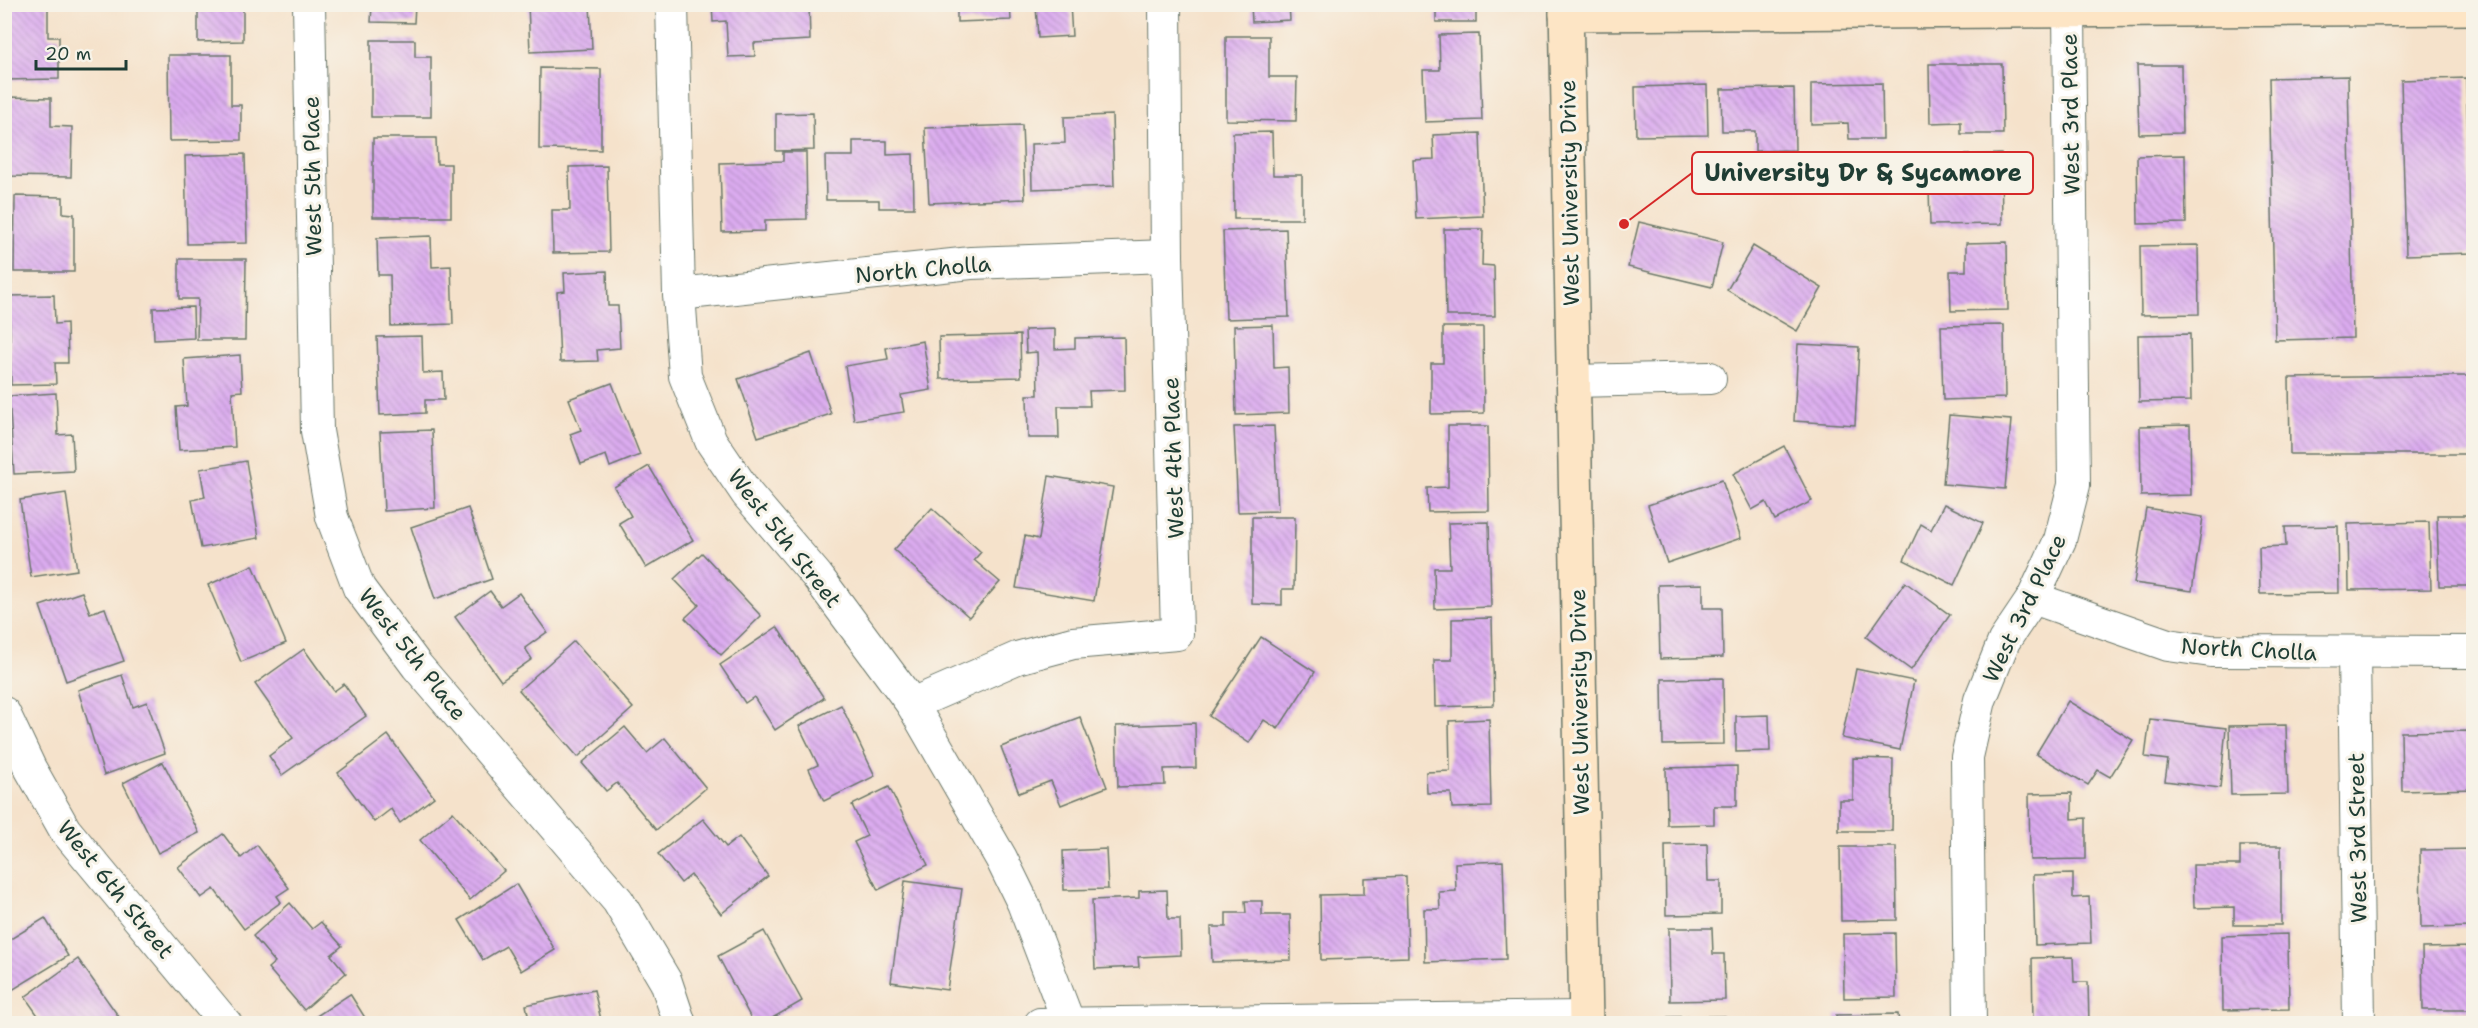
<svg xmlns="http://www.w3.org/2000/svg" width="2478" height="1028" font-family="'Shantell Sans',sans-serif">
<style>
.building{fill:url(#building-back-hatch)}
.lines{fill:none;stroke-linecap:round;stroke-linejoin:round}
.street-casing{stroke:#6a7769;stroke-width:34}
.secondary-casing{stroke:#6a7769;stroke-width:36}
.street{stroke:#fff;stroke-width:32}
.secondary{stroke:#fde5c5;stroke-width:33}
.labels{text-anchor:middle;stroke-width:6;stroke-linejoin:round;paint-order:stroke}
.street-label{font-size:22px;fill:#1f3d34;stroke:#f7f3e8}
.leader{fill:none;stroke:#d62828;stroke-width:2}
.callout-dot{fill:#d62828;stroke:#f7f3e8;stroke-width:2}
.callout{fill:#f7f3e8;stroke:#d62828;stroke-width:2}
.callout-label{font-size:24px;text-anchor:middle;font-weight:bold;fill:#1f3d34}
</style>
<defs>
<pattern id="building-back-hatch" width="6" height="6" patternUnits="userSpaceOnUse" patternTransform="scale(1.5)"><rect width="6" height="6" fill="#dcacf0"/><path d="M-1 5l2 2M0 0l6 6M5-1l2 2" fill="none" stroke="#b28dc3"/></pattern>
</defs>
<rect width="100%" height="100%" fill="#f7f3e8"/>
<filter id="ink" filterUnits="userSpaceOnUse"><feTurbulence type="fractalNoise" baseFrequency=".0167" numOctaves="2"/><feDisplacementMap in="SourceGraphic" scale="12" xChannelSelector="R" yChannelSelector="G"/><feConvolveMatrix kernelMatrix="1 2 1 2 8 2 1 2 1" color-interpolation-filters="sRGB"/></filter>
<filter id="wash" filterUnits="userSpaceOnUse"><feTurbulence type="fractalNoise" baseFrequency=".008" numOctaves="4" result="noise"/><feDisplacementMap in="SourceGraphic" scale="24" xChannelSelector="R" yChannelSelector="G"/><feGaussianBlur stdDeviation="1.35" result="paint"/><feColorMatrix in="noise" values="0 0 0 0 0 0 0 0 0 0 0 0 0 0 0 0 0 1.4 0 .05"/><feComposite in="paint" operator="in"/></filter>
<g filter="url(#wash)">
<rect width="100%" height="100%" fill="#f5e2cb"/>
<g id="blocks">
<g class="building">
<path d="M4,4H48V37H59V79L4,80Z"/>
<path d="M198,4H243V41L198,42Z"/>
<path d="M528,4H590L592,49L530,52Z"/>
<path d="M712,4H809L810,40L754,43L755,56L728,57L726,21L713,22Z"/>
<path d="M929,4H1010L1011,20L957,22V9L929,10Z"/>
<path d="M1036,4H1070L1072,36L1038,38Z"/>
<path d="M1251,4H1289L1290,20L1252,22Z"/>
<path d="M372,5H415L414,23L371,22Z"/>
<rect x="1436" y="5" width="40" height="17"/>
<path d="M1479,34L1482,120L1425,122L1423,70H1440L1439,35Z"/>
<path d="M1226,36H1269V77H1297L1296,121L1226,120Z"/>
<path d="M371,40H415V57H431V117H371Z"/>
<path d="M168,55H231V105H241V140L169,141Z"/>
<path d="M1929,64H2002L2003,134H1961V122L1930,123Z"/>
<path d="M2137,65H2181L2182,133L2139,134Z"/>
<path d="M540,68L601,69V150L539,149Z"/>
<path d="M2348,76L2353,338L2275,340L2269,78Z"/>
<path d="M2466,78L2472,253L2406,255L2401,80Z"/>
<path d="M1882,83L1883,139H1849L1848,123L1811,124V84Z"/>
<path d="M1707,85L1708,135L1636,136L1635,87Z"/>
<path d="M1794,88L1795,150L1755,151V131H1722L1721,89Z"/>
<path d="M7,97L51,98V126L72,127L71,177L6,176Z"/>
<path d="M813,113L814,150L776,151V114Z"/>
<path d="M1112,115L1114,186L1032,189L1031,144L1065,143L1064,117Z"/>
<path d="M1022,125L1025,199L929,203L925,128Z"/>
<path d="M1272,132L1273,175H1302V219H1234L1233,133Z"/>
<path d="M1480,133L1483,216L1416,219L1413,160L1434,159L1433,135Z"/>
<path d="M373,138H436L437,164H451V217H373Z"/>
<path d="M853,141H887V155L913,154L914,208H879V200H826L825,156H853Z"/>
<path d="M783,152H806L807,219L765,220V231L722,232L720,163L783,161Z"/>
<path d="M245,154L247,243L187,244L185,156Z"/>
<path d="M2001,154L2002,224L1930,225L1929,187H1962L1961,155Z"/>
<path d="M2185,155L2186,223L2138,224L2137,156Z"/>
<path d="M607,166L609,252L553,253L552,210H570L569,167Z"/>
<path d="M15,196L63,197V213L74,214V272H14Z"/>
<path d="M1639,222L1723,242L1712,287L1628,267Z"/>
<path d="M1286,229L1289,317L1226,319L1223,231Z"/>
<path d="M1444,229H1483L1482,265L1494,266L1495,316H1446Z"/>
<path d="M431,236L432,267L451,266L453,324L391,326L390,275H378L377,238Z"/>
<path d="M2007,242L2008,310L1951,311L1950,271H1966V243Z"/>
<path d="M2198,245L2199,314L2141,315L2140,246Z"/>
<path d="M1753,246L1822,288L1797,331L1727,290Z"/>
<path d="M179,259H246L245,340H197L198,299H179Z"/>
<path d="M607,271L608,306H618L620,348L597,350L598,361L560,362L557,292L565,291L564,273Z"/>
<path d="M54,295L55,324L67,323L68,363H55L56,384L11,385L9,296Z"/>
<path d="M193,307L194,338L154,340L153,308Z"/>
<path d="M1273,325L1274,368L1288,367L1289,413L1236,415L1234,326Z"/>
<path d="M2004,325L2005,398L1943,400L1941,326Z"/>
<path d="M1443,327H1483L1484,413L1431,414V363H1443Z"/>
<path d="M1055,329V349L1075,348V338L1124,337L1125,390L1089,391L1090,406H1058L1059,438H1028L1027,395H1038L1037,352L1026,353L1025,330Z"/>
<path d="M2190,334L2191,401L2139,402L2138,335Z"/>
<path d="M1020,335L1021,377L940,379L939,337Z"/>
<path d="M422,336L423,373L443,372L444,400H425V413L380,415L377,337Z"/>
<path d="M923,341L931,390L901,395L904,412L854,420L845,366L888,359L886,348Z"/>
<path d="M1798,344L1859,347L1855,425L1794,421Z"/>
<path d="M811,353L831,414L758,437L738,379Z"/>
<path d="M240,355L242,391L232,392L235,447L179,450L176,407L187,406L184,359Z"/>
<path d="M2424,376H2474V454H2290L2289,378Z"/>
<path d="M612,383L640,455L610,467L606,455L581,464L570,434L581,430L569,399Z"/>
<path d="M56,393L58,435L72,434L74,471L14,474L9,396Z"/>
<path d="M1949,415L2011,420L2005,489L1943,484Z"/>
<path d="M2190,425L2191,495L2141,496L2140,426Z"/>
<path d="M1274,426L1278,511L1238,512L1234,427Z"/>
<path d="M1448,426H1488L1489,511L1428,512L1427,488L1448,487Z"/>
<path d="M432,430L435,508L384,511L380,432Z"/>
<path d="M1784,446L1812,501L1775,520L1766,502L1752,510L1733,474Z"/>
<path d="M246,461L259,538L201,548L192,500L205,497L200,469Z"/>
<path d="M649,466L693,540L646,568L619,523L631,516L614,487Z"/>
<path d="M1049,476L1113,487L1094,601L1016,588L1025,536L1039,539Z"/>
<path d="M1722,480L1741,538L1667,563L1648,505Z"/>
<path d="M66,493L77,570L31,577L20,500Z"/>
<path d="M1944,504L1983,523L1954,585L1904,560L1921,524L1931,530Z"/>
<path d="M468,508L492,579L435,599L411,527Z"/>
<path d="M932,508L981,552L974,560L1000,582L969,617L894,550Z"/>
<path d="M2146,508L2203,517L2192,591L2134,583Z"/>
<path d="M2437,515H2474V586H2439Z"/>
<path d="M1252,517H1295L1294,589H1282V605L1252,604Z"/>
<path d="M1489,522L1491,607L1435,609L1434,568H1450L1448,523Z"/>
<path d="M2429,522L2431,589L2349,590L2348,524Z"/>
<path d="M2338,526L2339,593L2260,594L2259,547L2286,546L2285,527Z"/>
<path d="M702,553L761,616L721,655L685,618L699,605L674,579Z"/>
<path d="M253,565L286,643L241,662L208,585Z"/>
<path d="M1905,582L1950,615L1911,670L1866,637Z"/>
<path d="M1703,584V608H1722L1723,657L1660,659L1658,585Z"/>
<path d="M490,591L501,606L519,593L547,632L525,648L532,659L501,681L455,617Z"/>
<path d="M82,592L90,613L105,608L124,661L66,681L40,606Z"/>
<path d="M1492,618L1494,705L1435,707L1434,660H1452V619Z"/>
<path d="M777,627L824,698L775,730L754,697L745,703L720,665Z"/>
<path d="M1261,637L1315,672L1278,729L1264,720L1249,743L1209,716Z"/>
<path d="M574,641L633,708L578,757L519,690Z"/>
<path d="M304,649L334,691L344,684L366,716L282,775L269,756L293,738L255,684Z"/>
<path d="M1856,669L1914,681L1900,750L1842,738Z"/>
<path d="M122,675L133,707L147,702L165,753L104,775L78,690Z"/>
<path d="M1723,678L1724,744L1663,745L1662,679Z"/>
<path d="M2068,701L2133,740L2110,777L2098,770L2088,785L2036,754Z"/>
<path d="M841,705L875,776L824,801L809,769L818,765L799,726Z"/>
<path d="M1769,715L1770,751L1736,752V716Z"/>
<path d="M1080,717L1107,787L1061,805L1051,781L1019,793L1001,747Z"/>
<path d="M1489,719L1491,807L1452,808L1451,793H1427L1426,772L1450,771L1449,721Z"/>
<path d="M2150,719L2226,728L2220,788L2165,781L2168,760L2145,757Z"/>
<path d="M1195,723L1196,768L1164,769L1165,785L1118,787L1116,726Z"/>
<path d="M2286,725L2288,794L2231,795L2229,726Z"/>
<path d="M625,727L647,753L665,738L706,788L656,830L617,783L606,791L582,763Z"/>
<path d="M2474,731V789L2402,791L2401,732Z"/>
<path d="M388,735L434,797L400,823L391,809L374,822L338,773Z"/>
<path d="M1853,758L1893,759L1892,831H1839V800H1853Z"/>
<path d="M163,762L199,833L158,853L123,783Z"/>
<path d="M1737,766V806H1714V824L1667,825L1666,768Z"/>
<path d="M889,787L928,865L878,890L854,842L867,836L852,805Z"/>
<path d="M2072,793V819L2086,818V859L2030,860L2029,794Z"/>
<path d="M453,812L504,871L470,900L420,840Z"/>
<path d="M703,819L726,847L739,837L768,876L721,914L691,875L681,883L658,854Z"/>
<path d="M223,834L241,858L257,845L289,888L277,896L281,902L244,929L214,889L201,898L178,867Z"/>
<path d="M1707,844L1708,881H1721V914L1666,915L1665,845Z"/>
<path d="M2240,846H2281V925H2234V907L2194,908L2193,865H2240Z"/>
<path d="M1840,847H1896L1897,920L1841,921Z"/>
<path d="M1106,849L1108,889L1064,890L1063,851Z"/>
<path d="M2474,849V927L2421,928L2420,850Z"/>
<path d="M1503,861L1506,959L1425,962L1424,909H1440L1439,892L1456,891L1455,863Z"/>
<path d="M2073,874V898L2089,897L2091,943L2035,945L2033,875Z"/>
<path d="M1406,876L1408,957L1321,960L1320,895L1364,894V878Z"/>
<path d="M905,881L962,889L947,990L891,982Z"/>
<path d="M516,884L555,950L521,971L506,946L483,960L459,920Z"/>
<path d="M1167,890L1168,919H1180L1181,955L1138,957L1139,967L1095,969L1092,900L1139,898V891Z"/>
<path d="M1245,901H1262V915H1290L1291,960L1212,962L1211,927H1226V913H1246Z"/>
<path d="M290,903L312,929L321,922L342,946L331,955L346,973L304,1010L268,968L275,962L253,936Z"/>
<path d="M45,918L68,956L4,995V943Z"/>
<path d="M1669,928H1712L1713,954H1724L1725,1000L1670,1001Z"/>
<path d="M764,931L802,1001L762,1024H754L718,956Z"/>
<path d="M1895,933L1896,997L1844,998L1843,934Z"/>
<path d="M2288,934L2289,1009L2223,1010L2222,936Z"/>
<path d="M2474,947V1010H2423L2422,948Z"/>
<path d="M2073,957L2074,982H2088L2089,1024H2033L2032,958Z"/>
<path d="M78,959L124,1024H44L25,997Z"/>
<path d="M594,990L602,1024H530L526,1005Z"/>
<path d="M350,994L369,1024H315L312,1019Z"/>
<path d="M1898,1014L1899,1024H1836V1015Z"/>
<path d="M1725,1016V1024H1668V1017Z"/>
</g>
</g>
</g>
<g filter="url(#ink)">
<use href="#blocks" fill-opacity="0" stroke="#6a7769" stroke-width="1.5"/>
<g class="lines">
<g class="street-casing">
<g id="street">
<path d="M309,4L317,431L332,517L359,588L417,666L618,901L666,982L680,1024"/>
<path d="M672,4L679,294L685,376L711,441L747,494L817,576L912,704L1001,858L1023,903L1068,1021"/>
<path d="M679,294L971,263L1167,256"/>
<path d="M1572,381L1710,378"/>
<path d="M2033,598L2168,645L2211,651L2474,652"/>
<path d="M2354,652L2359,1024"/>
<path d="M912,704L1017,658L1073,643L1177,634L1167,256L1165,4"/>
<path d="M4,713L30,768L65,830L226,1024"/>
<path d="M1040,1024L1585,1017"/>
<path d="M1970,1024L1967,757L1980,700L2004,641L2033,598L2060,540L2074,485L2069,11"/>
</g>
</g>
<g class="secondary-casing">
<g id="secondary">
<path d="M1566,4L1586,1024"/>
<path d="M1566,14L2474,8"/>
</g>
</g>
<use href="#street" class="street"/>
<use href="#secondary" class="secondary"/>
</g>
</g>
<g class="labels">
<g class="street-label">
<text transform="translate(2070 114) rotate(-91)" y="8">West 3rd Place</text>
<text transform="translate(312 176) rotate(-91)" y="8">West 5th Place</text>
<text transform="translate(1569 193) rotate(-91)" y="8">West University Drive</text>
<text transform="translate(923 269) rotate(-5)" y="8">North Cholla</text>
<text transform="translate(1173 458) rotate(-92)" y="8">West 4th Place</text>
<text transform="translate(785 538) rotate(52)" y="8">West 5th Street</text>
<text transform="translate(2024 608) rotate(-64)" y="8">West 3rd Place</text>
<text transform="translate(2249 649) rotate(3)" y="8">North Cholla</text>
<text transform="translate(413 654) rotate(52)" y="8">West 5th Place</text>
<text transform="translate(1579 702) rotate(-91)" y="8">West University Drive</text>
<text transform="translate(2357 838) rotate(-91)" y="8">West 3rd Street</text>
<text transform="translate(116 889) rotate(51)" y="8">West 6th Street</text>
</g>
</g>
<path class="leader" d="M1624 224L1692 173"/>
<circle class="callout-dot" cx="1624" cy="224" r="6"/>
<rect class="callout" x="1692" y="152" width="341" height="42" rx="6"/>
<g class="callout-label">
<text x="1863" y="181">University Dr &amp; Sycamore</text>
</g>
<rect width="2478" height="1028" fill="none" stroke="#f7f3e8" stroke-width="24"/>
<path d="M36 60v9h90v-9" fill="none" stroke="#1f3d34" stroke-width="3"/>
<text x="45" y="60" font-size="18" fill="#1f3d34" stroke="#f7f3e8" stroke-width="4.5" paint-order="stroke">20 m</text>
</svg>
